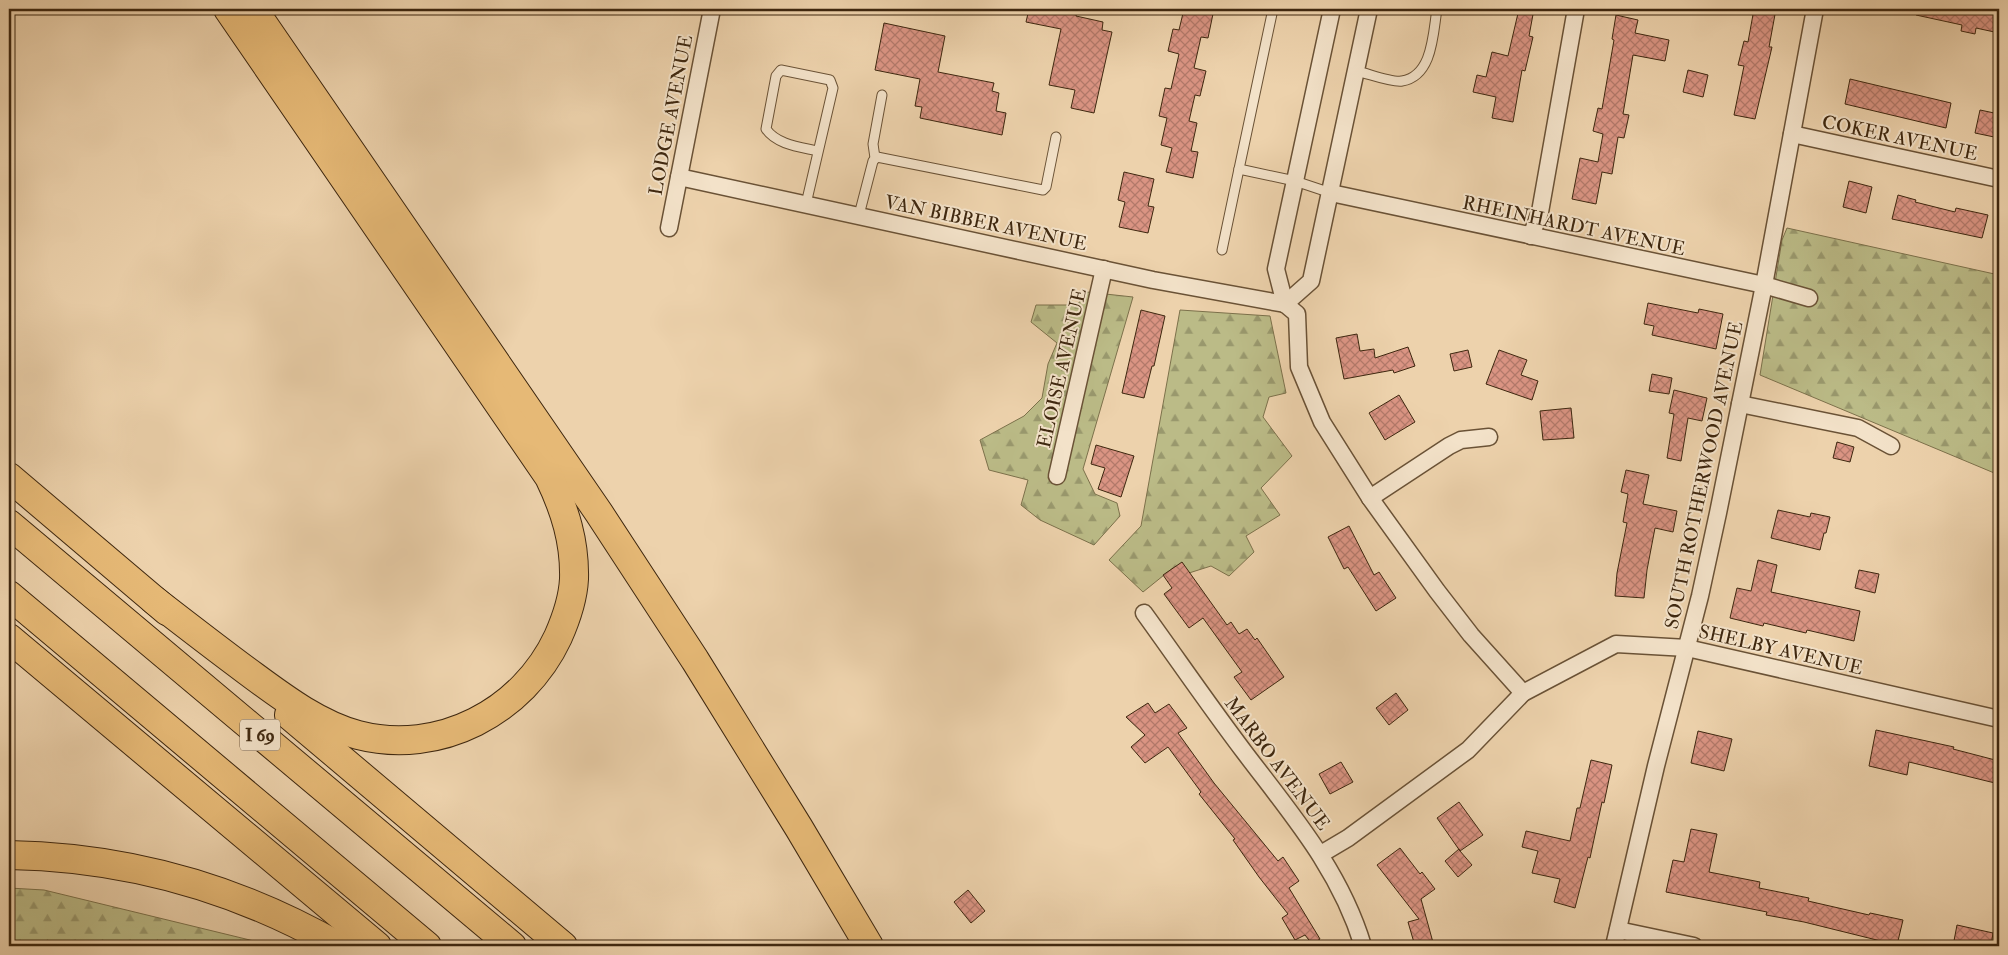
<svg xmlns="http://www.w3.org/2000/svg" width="2008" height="955" font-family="'IM FELL Double Pica',serif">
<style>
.forest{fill:url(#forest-firs);stroke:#7c714b}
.building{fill:url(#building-cross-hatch);stroke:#3e270f}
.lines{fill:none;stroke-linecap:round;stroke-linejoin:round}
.service-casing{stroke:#6a5236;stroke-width:11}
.minor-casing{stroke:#6a5236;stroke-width:19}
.motorway-casing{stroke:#3e270f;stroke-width:30}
.service{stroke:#f3e2c9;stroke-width:9}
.minor{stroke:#f3e2c9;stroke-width:16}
.motorway{stroke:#e6b976;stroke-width:28}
.labels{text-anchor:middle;stroke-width:4;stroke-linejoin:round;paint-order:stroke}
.shield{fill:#f3e2c9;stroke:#745f47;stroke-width:1}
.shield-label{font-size:18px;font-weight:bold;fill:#3e270f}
.street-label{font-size:19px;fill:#3e270f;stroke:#f3e2c9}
</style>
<defs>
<pattern id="forest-firs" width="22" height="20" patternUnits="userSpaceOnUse" patternTransform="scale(1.25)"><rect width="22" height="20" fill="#bbbb87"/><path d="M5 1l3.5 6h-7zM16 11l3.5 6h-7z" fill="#99986d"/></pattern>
<pattern id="building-cross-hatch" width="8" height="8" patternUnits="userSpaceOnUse" patternTransform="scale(1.25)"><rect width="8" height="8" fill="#da9483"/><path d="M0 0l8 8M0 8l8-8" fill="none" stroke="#b2796a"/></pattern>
</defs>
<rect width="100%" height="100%" fill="#edd2ac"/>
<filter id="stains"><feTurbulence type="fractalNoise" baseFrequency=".004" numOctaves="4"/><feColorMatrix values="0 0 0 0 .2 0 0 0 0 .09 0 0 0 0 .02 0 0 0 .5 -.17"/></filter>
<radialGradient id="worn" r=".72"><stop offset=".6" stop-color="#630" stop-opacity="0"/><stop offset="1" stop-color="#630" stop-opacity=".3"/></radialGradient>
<g class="forest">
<path d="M1787,228L1999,275V475L1760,375L1782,240Z"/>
<path d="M1087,292L1133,297L1083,469L1095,494L1117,503L1120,516L1094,545L1040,520L1021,505L1028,480L989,470L980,440L1024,416L1042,398L1048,364L1057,343L1031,322L1036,305H1077Z"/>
<path d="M1180,310L1270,316L1286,393L1269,397L1263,417L1292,456L1261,488L1280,515L1246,536L1254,552L1229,576L1211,566L1189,573L1174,567L1143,592L1109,560L1141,526Z"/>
<path d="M9,888L44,890L254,941L256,946H9Z"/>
</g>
<g class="building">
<path d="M1029,9H1077L1076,16L1103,22L1102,30L1112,32L1094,113L1071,108L1075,90L1049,85L1061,29L1026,22Z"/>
<path d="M1184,9H1214L1208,38L1201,37L1194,68L1206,71L1200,96L1195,95L1189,121L1197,123L1191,151L1198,152L1193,178L1166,172L1172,148L1161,145L1167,118L1159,116L1165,88L1171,89L1179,54L1168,51L1173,29L1179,30Z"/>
<path d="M1519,9H1534L1529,36L1533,37L1525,71L1522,70L1513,122L1492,118L1496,97L1473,92L1477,75L1486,77L1492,52L1508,56Z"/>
<path d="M1754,9H1776L1769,47H1772L1755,119L1734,115L1744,66L1738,65L1744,41L1748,42Z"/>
<path d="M1917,9H1987L1999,11V33L1976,28L1975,34L1961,31L1962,25L1916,15Z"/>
<path d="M1616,15L1638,20L1635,33L1669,40L1665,61L1633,55L1623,114L1629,115L1624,138L1618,137L1612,174L1602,172L1596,204L1572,199L1580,158L1598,162L1603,134L1593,131L1598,108L1602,109L1614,40L1612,39Z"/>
<path d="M884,23L945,36L938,72L994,83L992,91L999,93L996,111L1006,113L1002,135L920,118L922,107L915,106L920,79L875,70Z"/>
<path d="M1688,70L1708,75L1703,97L1683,92Z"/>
<path d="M1850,79L1951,103L1946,128L1845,104Z"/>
<path d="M1980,110L1999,114V138L1975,133Z"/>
<path d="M1124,172L1154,179L1148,206L1154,207L1148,233L1119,227L1125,202L1118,200Z"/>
<path d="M1849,181L1872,187L1866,213L1843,207Z"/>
<path d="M1898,195L1916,200L1915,202L1955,212L1956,208L1988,215L1982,238L1892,219Z"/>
<path d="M1648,303L1698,313L1699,309L1723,314L1716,349L1652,335L1654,326L1644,324Z"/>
<path d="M1141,310L1165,316L1154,366H1152L1144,398L1122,393Z"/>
<path d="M1357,334L1360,351L1374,349L1375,358L1408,347L1415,366L1394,373L1393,370L1344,379L1336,338Z"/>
<path d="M1468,350L1472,367L1454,371L1450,354Z"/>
<path d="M1499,350L1527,360L1521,375L1538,381L1532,400L1486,384Z"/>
<path d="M1652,374L1672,378L1669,394L1649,391Z"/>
<path d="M1674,390L1707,398L1702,421L1688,418L1681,461L1667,458L1674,414L1669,413Z"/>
<path d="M1399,395L1415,422L1385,440L1369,413Z"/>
<path d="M1571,408L1574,438L1543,440L1540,411Z"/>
<path d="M1837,442L1854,447L1850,462L1833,458Z"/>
<path d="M1096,445L1134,456L1121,497L1098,489L1105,468L1091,464Z"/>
<path d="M1626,470L1649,475L1643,504L1677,511L1673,532L1655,528L1647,570L1644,598L1615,596L1617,573L1627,523L1623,522L1628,494L1621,492Z"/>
<path d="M1778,510L1810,517L1811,513L1830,517L1826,533H1824L1820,550L1771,538Z"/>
<path d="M1349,526L1374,575L1379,572L1396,598L1376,611L1348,567L1344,569L1328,537Z"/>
<path d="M1758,560L1777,565L1771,592L1860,611L1854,641L1807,630L1806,633L1764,623L1763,626L1730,618L1737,588L1751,591Z"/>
<path d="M1182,562L1227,625L1231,622L1239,634L1247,629L1255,640L1257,638L1284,677L1251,700L1234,677L1242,672L1203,618L1189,628L1164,594L1172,588L1163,575Z"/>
<path d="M1859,570L1879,574L1875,593L1855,588Z"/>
<path d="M1396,693L1408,710L1389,725L1376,708Z"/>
<path d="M1148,703L1155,713L1169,704L1187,728L1178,733L1214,783L1278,861L1283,857L1299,881L1289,888L1320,939L1312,944L1305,935L1295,940L1282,918L1288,914L1259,877L1233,840L1235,839L1199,794L1201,792L1168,747L1145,763L1131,747L1145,735L1126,717Z"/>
<path d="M1876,730L1954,747L1953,749L1999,761V784L1909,762L1907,775L1869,766Z"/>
<path d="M1698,731L1732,739L1724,771L1691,763Z"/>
<path d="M1591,760L1612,765L1604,803L1602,802L1590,858L1588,857L1575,908L1554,902L1560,879L1532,873L1538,851L1522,847L1526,831L1570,841L1577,808H1580Z"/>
<path d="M1341,762L1353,782L1330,794L1319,774Z"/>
<path d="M1459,802L1483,835L1460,851L1472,865L1458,877L1445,861L1459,849L1460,851L1437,818Z"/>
<path d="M1691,829L1717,834L1709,872L1760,882L1759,888L1809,898L1808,901L1869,915L1870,913L1903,920L1897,945L1804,922L1766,915L1767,912L1666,892L1673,860L1684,862Z"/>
<path d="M1400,848L1420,874L1422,872L1435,889L1421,899L1434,946H1415L1408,922L1419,919L1377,865Z"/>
<path d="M968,890L985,911L971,923L954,902Z"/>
<path d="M1957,925L1993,933L1991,946H1953Z"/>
</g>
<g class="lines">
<g class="service-casing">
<g id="service">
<path d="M1273,9L1239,169L1295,181L1331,193"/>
<path d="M1356,71C1367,73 1392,83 1402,81C1433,76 1433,33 1437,9"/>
<path d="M875,158L873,144L882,95"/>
<path d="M806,204L833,88L830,80L781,70L776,76L766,129C777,145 801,147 818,151"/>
<path d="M859,215L873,161L877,157L1043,190L1046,187L1056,137"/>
<path d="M1222,250L1239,169"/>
</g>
</g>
<g class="minor-casing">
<g id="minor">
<path d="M1792,134L1999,179"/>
<path d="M679,177L1153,280L1285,304"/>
<path d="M1331,193L1764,285L1809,298"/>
<path d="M669,228L712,9"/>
<path d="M1531,236L1540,212L1576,9"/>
<path d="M1285,304L1297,314L1299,367L1322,422L1370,498L1437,591L1471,635L1523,693"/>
<path d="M1285,304L1311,281L1369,9"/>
<path d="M1285,304L1276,269L1332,9"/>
<path d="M1740,404L1858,428L1891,446"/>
<path d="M1057,476L1104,269"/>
<path d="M1370,498L1449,446L1461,440L1489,437"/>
<path d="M1144,613C1178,660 1210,707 1245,753C1292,815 1340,870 1363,946"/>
<path d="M1321,854L1348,838L1468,750L1523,693L1616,644L1687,648L1999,719"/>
<path d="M1618,930L1694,946"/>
<path d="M1614,946L1656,766L1700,596L1718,513L1764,285L1815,9"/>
</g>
</g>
<g class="motorway-casing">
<g id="motorway">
<path d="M253,9L599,513L695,660L799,828L869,946"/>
<path d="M9,477L167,611"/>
<path d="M9,524L512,946"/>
<path d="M9,595L427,946"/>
<path d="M154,600C185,624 216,648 247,671C281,696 317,724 358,735C439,756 523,712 558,637C566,619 573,599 574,579C575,542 565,510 549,477L228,9"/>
<path d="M9,638L377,946"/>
<path d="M289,715L563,946"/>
<path d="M9,855C126,857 237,888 338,946"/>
</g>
</g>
<use href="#service" class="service"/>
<use href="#minor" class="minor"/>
<use href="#motorway" class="motorway"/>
</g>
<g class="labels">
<rect class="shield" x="240" y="719.5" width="40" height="31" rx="4"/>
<g class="shield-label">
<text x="260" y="741">I 69</text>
</g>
<g class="street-label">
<text transform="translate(670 115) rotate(-79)" y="7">LODGE AVENUE</text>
<text transform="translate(1900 137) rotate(12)" y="7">COKER AVENUE</text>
<text transform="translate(986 222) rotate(12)" y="7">VAN BIBBER AVENUE</text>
<text transform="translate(1574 225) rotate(12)" y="7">RHEINHARDT AVENUE</text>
<text transform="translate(1061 368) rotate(-77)" y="7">ELOISE AVENUE</text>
<text transform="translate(1703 475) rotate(-78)" y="7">SOUTH ROTHERWOOD AVENUE</text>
<text transform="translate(1781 649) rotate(13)" y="7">SHELBY AVENUE</text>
<text transform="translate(1278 763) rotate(53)" y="7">MARBO AVENUE</text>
</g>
</g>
<rect width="2008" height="955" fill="none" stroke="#edd2ac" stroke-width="30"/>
<rect x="10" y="10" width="1988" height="935" fill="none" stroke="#3e270f" stroke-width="2.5"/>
<rect x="15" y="15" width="1978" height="925" fill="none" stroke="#3e270f"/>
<rect width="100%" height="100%" filter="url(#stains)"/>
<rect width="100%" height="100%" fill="url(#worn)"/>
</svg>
